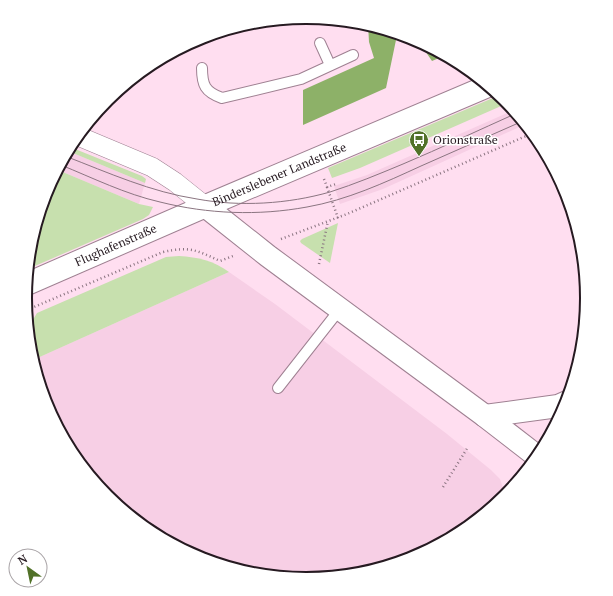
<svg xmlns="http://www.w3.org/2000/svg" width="613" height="596" font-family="'PT Serif',serif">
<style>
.built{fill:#f7cfe5}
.green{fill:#c7e0ae}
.forest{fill:#8db168}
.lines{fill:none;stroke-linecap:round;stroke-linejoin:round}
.lane-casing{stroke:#9f8192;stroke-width:12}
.street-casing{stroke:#9f8192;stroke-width:20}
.secondary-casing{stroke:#9f8192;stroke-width:24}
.path{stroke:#8a7480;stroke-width:2.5;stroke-dasharray:1 3;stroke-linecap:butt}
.lane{stroke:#fff;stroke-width:10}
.street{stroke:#fff;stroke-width:19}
.secondary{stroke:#fff;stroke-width:22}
.tram{stroke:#8b7581;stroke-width:1}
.labels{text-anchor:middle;stroke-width:3;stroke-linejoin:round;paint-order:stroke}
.poi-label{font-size:12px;fill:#261a21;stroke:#fff;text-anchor:start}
.street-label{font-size:12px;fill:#261a21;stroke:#fff}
.rim{fill:none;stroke:#261a21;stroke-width:2}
</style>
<rect width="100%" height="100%" fill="#ffdef0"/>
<g class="built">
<path d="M514,110L526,124L383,189L340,204L334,186L367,175Z"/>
<path d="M68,151L145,183L139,204L58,170Z"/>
<path d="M229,272L275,304L447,434L491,470L500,479L502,485L504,490L502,499L462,532L414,558L361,574L306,579L251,574L199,558L150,532L108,497L73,454L47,405L33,360Z"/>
</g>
<g class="green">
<path d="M500,95L508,103L360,168L332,178L328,168Z"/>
<path d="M70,147L142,176L146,179L145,183L68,151Z"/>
<path d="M58,170L139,204L153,207L149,215L143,219L28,269L31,243L47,190Z"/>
<path d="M338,223L330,263L301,243L300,241L302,239Z"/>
<path d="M179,256C198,257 214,261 229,272L33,360L31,353L28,328L37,313L166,257Z"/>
</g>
<g class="forest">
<path d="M368,24L399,34L396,40L386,88L303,125V90L374,58L369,42Z"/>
<path d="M424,44L446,55L432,61L421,45Z"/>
</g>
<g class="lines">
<g class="lane-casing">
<g id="lane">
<path d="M320,43L330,65"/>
<path d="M202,68C202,85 205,92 222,98L301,79L353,55"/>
<path d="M278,388L340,309"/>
</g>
</g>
<g class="street-casing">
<path id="street" d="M78,136L152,167L175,182L205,206"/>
</g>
<g class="secondary-casing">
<g id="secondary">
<path d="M205,206L268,256L485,416L538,457"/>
<path id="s1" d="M27,284L215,202L488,86"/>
<path d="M485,416L558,406L567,402"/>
</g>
</g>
<g class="path">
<path d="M324,179L327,187L336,184"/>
<path d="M327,187L338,218"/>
<path d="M281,239L347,214L533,133"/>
<path d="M319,264L328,221"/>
<path d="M27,310L163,252C190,246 196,250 220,261L233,256"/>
<path d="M27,317L32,309"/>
<path d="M443,487L468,447"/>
</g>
<use href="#lane" class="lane"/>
<use href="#street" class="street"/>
<use href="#secondary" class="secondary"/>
<g class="tram">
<path d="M65,156C109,173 151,192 197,199C240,207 288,204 330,192C355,184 379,174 403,164C441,148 479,130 517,113"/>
<path d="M61,165C93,178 125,194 160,202C208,214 258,216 307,207C347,200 384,183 421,166C455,151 489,136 523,121"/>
</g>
</g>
<defs>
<g id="bus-pin" transform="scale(1)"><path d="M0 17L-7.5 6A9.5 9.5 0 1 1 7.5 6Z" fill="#517128" stroke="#fff"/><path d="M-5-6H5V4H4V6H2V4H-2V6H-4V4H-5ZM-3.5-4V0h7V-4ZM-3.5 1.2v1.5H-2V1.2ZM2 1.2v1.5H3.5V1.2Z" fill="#fff"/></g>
</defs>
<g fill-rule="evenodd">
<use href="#bus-pin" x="419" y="140"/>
</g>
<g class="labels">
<g class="poi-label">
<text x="433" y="144">Orionstraße</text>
</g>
<g class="street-label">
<text dy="4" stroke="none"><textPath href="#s1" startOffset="275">Binderslebener Landstraße</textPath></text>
<text dy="4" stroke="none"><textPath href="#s1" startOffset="97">Flughafenstraße</textPath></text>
</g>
</g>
<path d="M0 0H613V596H0ZM32 298a274 274 0 1 1 548 0a274 274 0 1 1-548 0Z" fill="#fff" fill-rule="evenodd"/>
<path class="rim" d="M32 298a274 274 0 1 1 548 0a274 274 0 1 1-548 0Z"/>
<g transform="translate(28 568) rotate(327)"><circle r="19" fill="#ffffff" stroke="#a8a3a6"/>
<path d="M0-3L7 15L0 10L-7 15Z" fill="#517128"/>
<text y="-6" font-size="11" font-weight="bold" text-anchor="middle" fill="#261a21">N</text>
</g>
</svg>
